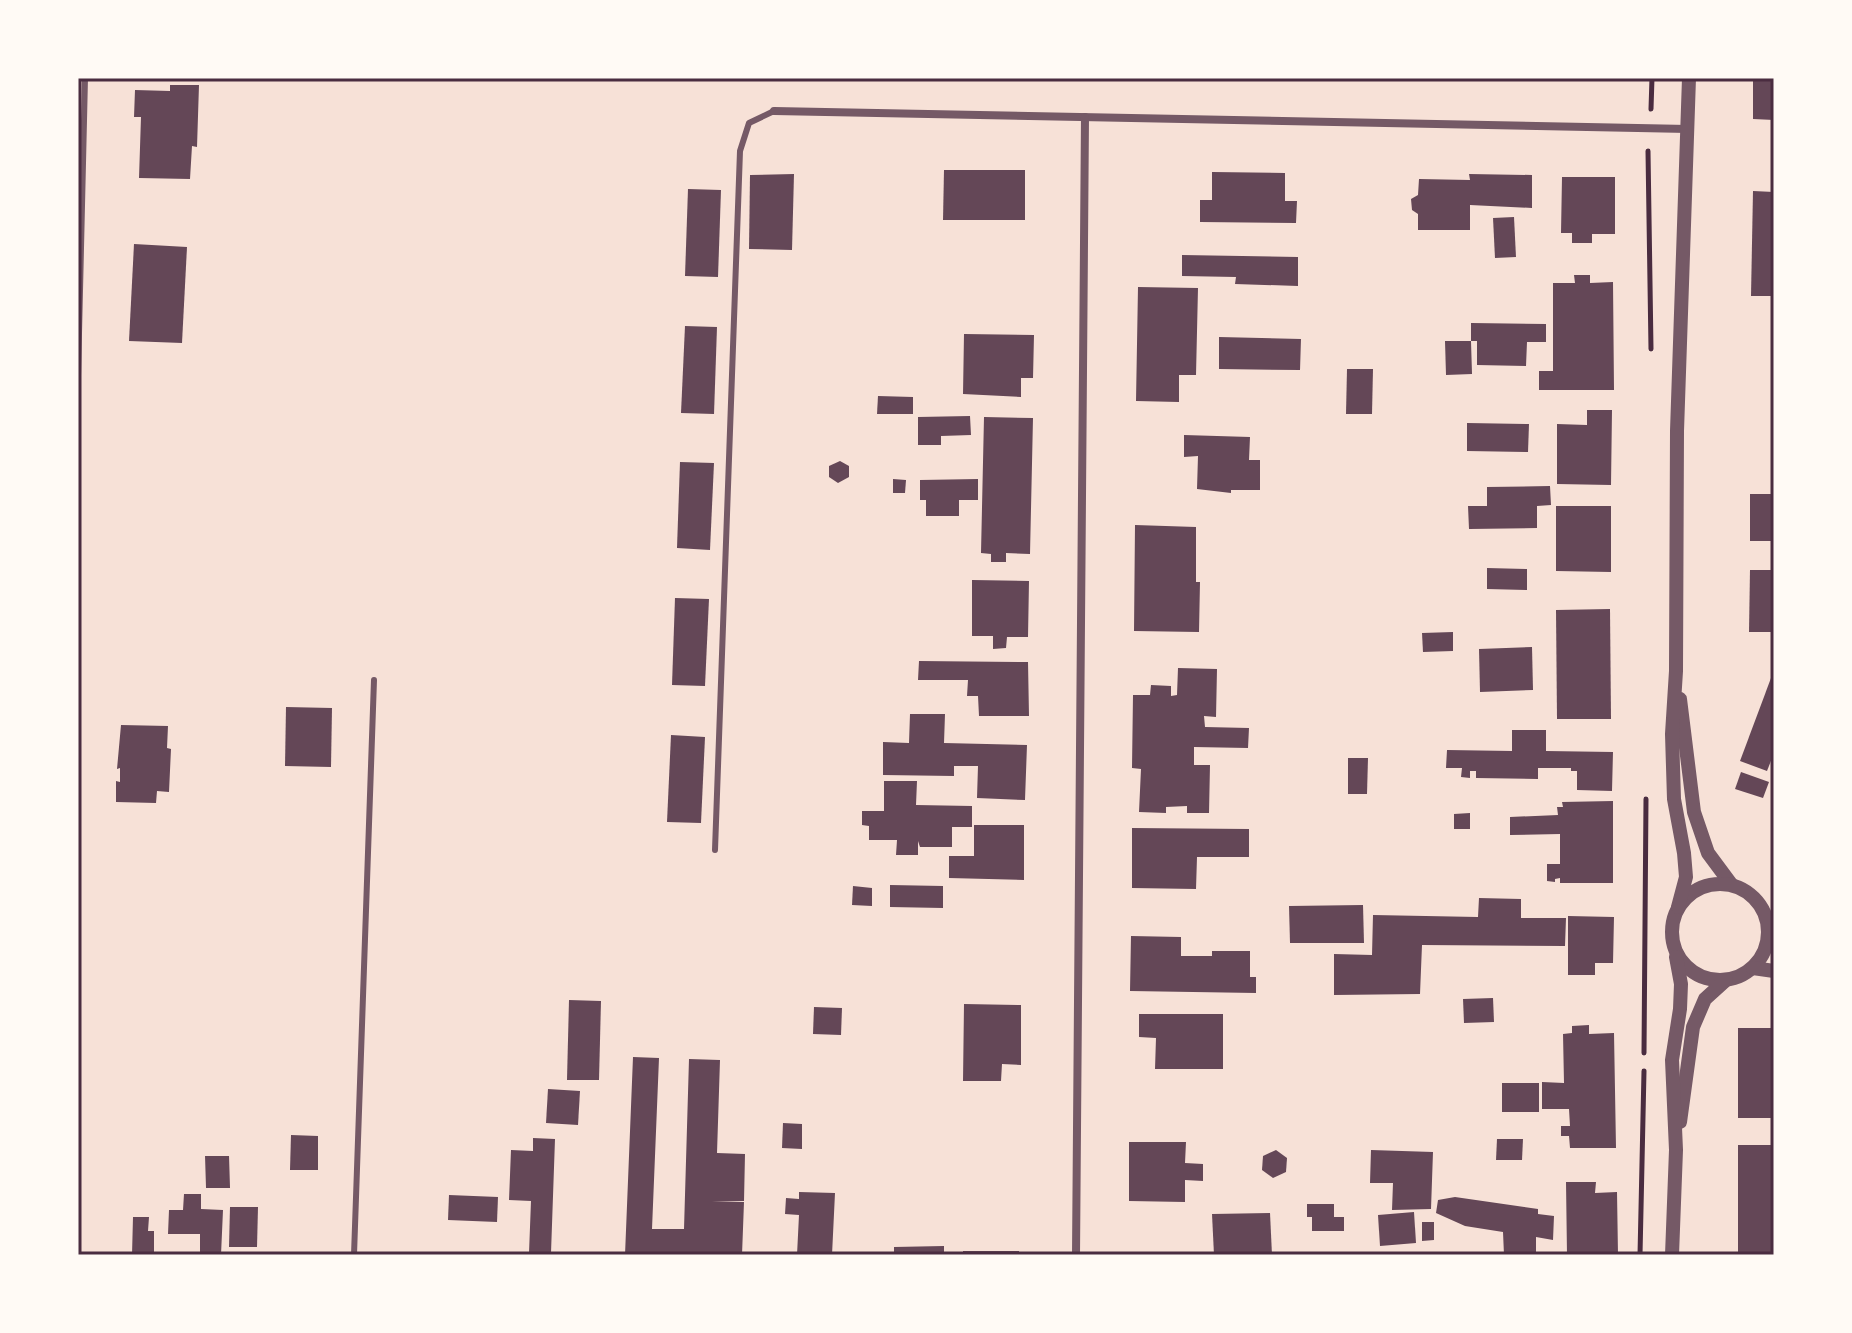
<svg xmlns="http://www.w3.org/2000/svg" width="1852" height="1333" font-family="Bitter,serif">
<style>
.building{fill:#644757}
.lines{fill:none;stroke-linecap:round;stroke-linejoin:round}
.path{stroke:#4a2c40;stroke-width:5}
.service{stroke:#755966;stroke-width:6}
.minor{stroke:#755966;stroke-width:8}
.tertiary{stroke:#755966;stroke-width:14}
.neatline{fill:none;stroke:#4a2c40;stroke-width:3}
</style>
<rect width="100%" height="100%" fill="#f7e1d7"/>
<g class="building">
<path d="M1753,78H1774V120L1753,119Z"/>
<path d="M170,85H199L197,147L192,146L190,179L139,178L141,117H134L135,90L170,91Z"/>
<path d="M944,170H1025V220H943Z"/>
<path d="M1212,172L1285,173V201H1297L1296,223L1200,222V200H1212Z"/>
<path d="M794,174L792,250L749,249L750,175Z"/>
<path d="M1469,174L1532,175V208L1470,205V230H1418V214L1412,210L1411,199L1418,195L1419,179L1470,180Z"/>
<path d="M1562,177H1615V234H1592V243H1572V233H1561Z"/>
<path d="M688,189L721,190L718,277L685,276Z"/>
<path d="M1753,191L1774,192V296H1751Z"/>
<path d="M1514,217L1516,257L1495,258L1493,218Z"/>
<path d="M134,244L187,247L182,343L129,341Z"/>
<path d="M1182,255L1298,257V286L1235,284L1236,277L1182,276Z"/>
<path d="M1574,275H1590V283L1613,282L1614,390H1539V371H1553V283H1575Z"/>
<path d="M1138,287L1198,288L1196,375H1179V402L1136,401Z"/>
<path d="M1471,323L1546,324V342H1527L1526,366L1477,365V341H1471Z"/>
<path d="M685,326L717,327L714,414L681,413Z"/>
<path d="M964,334L1034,335L1033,378H1021V397L963,394Z"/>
<path d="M1219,337L1301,339L1300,370L1219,369Z"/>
<path d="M1445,341H1471L1472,374L1446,375Z"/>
<path d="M1347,369H1373L1372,414H1346Z"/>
<path d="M878,396L913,397V414H877Z"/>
<path d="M1587,410H1612L1611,485L1557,484V424L1587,425Z"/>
<path d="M970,416L971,435L941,436V445H918V417Z"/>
<path d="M984,417L1033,418L1030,554L1006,553V562H991V554L981,553Z"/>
<path d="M1467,423L1529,424L1528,452L1467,451Z"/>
<path d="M1184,435L1250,437L1249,460H1260V490H1231V493L1197,489L1198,456L1184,457Z"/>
<path d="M840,461L849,466V477L838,483L829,477V466Z"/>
<path d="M680,462L714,463L710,550L677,548Z"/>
<path d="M893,479L906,480L905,493H893Z"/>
<path d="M978,479V500H959V516H926V500H920V480Z"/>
<path d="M1550,486L1551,505L1537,506V528L1469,529L1468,506H1487V487Z"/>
<rect x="1750" y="494" width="24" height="47"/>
<path d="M1556,506H1611V572L1556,571Z"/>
<path d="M1135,525L1196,527V582H1200L1199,632L1134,631Z"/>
<path d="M1487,568L1527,569V590L1487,589Z"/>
<path d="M1750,570H1774V632H1749Z"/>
<path d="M972,580L1029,581L1028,637H1007L1006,648L993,649V636H972Z"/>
<path d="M675,598L709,599L705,686L672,685Z"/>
<path d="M1610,609L1611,719H1557L1556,610Z"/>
<path d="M1453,632V651L1423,652L1422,633Z"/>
<path d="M1532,647L1533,690L1480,692L1479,649Z"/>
<path d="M919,661L1028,662L1029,716H979L978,696H967L968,680H918Z"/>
<path d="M1178,668L1217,669L1216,717L1204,716L1205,727L1249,728L1248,748L1194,747V765H1210L1209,813H1187V806L1166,807V813L1139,812L1141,769L1132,768L1133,695H1150L1151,685L1171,686V696L1177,695Z"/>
<path d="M1774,670V753L1767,771L1740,761Z"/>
<path d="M286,707L332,708L331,767L285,766Z"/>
<path d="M910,714H945L944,743L1027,745L1025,800L977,798L978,766H954V776L883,775V742L909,743Z"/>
<path d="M121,725L168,726L167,748L171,749L169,792L157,791L156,803L116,802V781L120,782V768L117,769Z"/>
<path d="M1512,730H1546V751L1613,752L1612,791L1577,790V771H1571V768H1538V779L1476,778V771H1470V778L1461,777L1462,768H1446L1447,750L1512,751Z"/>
<path d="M671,735L705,737L701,823L667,822Z"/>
<path d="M1348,758H1368L1367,794H1348Z"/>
<path d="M1741,772L1769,782L1763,798L1735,789Z"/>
<path d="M884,781H917L916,805L972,806V827H952V847H920L918,841V855H896L897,840H869V826L862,825V811H884Z"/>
<path d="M1613,801V883H1560V878L1555,879V882L1547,881V864H1560V834L1510,835V817L1558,815L1557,807H1563L1562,802Z"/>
<path d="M1470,813V829H1454V814Z"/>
<path d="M974,825H1024V880L949,878V856H974Z"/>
<path d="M1132,828L1249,829V857H1197L1196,889L1132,888Z"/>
<path d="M890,885L943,886V908L890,907Z"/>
<path d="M853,886L872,888V906L852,905Z"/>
<path d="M1479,898L1521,899V918H1566L1565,946L1422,945L1420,994L1334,995V954L1372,955L1373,915L1478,917Z"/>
<path d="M1363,905L1364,943H1290L1289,906Z"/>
<path d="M1568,916L1614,917L1613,963H1595V975H1568Z"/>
<path d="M1131,936L1181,937V956H1212V951H1250V977H1256V993L1130,991Z"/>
<path d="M1493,998L1494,1022L1464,1023L1463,999Z"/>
<path d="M569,1000L601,1001L599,1080H567Z"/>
<path d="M964,1004L1021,1005V1065L1002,1064L1001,1081H963Z"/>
<path d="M814,1007L842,1008L841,1035L813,1034Z"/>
<path d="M1139,1014H1223V1069H1155L1156,1038L1139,1037Z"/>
<path d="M1589,1025V1034L1614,1033L1616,1148H1570L1569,1136H1561V1126H1570L1569,1109H1542V1082L1564,1083L1563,1034L1572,1033V1026Z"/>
<rect x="1738" y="1028" width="36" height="90"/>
<path d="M633,1057L659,1058L652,1229H684L689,1059L720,1060L717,1153L745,1154L744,1201H712L744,1202L742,1255H625Z"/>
<rect x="1502" y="1083" width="37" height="29"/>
<path d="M548,1089L580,1091L578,1125L546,1123Z"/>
<path d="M783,1123L802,1124V1149L782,1148Z"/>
<path d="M291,1135L318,1136V1170H290Z"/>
<path d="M533,1138L555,1139L551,1253H529L531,1201L509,1200L511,1150L533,1151Z"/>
<path d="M1497,1139H1523L1522,1160H1496Z"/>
<path d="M1129,1142H1186L1185,1163L1203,1164V1181L1185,1180V1202L1129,1201Z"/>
<rect x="1738" y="1145" width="36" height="110"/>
<path d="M1276,1150L1287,1158L1286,1172L1273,1178L1262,1170L1263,1156Z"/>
<path d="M1371,1150L1433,1152L1431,1209L1392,1210L1393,1183H1370Z"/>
<path d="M205,1156H229L230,1188H206Z"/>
<path d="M1566,1182H1596L1595,1193L1617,1192L1618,1255H1567Z"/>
<path d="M799,1192L835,1193L832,1255H797L799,1215L785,1214L786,1198L799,1199Z"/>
<path d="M184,1194H201V1209L223,1210L221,1255H200V1234H168L169,1210H183Z"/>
<path d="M449,1195L498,1197L497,1222L448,1220Z"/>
<path d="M1455,1197L1538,1209V1214L1554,1216L1553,1240L1536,1237V1255H1504L1503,1232L1465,1226L1436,1213L1438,1200Z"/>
<path d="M1307,1204H1334V1217H1344V1231H1312V1217H1307Z"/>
<path d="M230,1207H258L257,1247H229Z"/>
<path d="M1414,1212L1416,1243L1380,1246L1378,1215Z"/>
<path d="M1270,1213L1272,1255H1214L1212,1214Z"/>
<path d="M133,1217H149L148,1231H154V1255H132Z"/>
<path d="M1422,1222H1434V1240L1422,1241Z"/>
<path d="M944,1246V1255H894V1247Z"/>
<rect x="963" y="1251" width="56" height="4"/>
</g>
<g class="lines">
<g class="path">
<path d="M1651,109L1652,78"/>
<path d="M1648,151L1651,349"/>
<path d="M1644,1053L1646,799"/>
<path d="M1640,1255L1644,1071"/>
</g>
<g class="service">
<path d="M78,376L85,78"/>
<path d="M715,850L740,151L749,123L774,111"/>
<path d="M354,1255L374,680"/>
</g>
<g class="minor">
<path d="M774,111L1688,129"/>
<path d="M1076,1255L1085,117"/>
</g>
<g class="tertiary">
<path d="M1680,699L1694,812L1708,853L1731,884"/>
<circle cx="1720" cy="932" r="48"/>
<path d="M1678,907L1686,877L1684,853L1674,799L1672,734L1676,671L1677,431L1689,78"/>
<path d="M1753,968L1774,971"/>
<path d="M1680,1122L1693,1027L1705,999L1726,980"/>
<path d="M1672,1255L1676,1150L1672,1060L1680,1009L1681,984L1676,957"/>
</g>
</g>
<rect width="1852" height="1333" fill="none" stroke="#fffaf5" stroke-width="160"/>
<rect x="80" y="80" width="1692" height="1173" class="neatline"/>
</svg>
